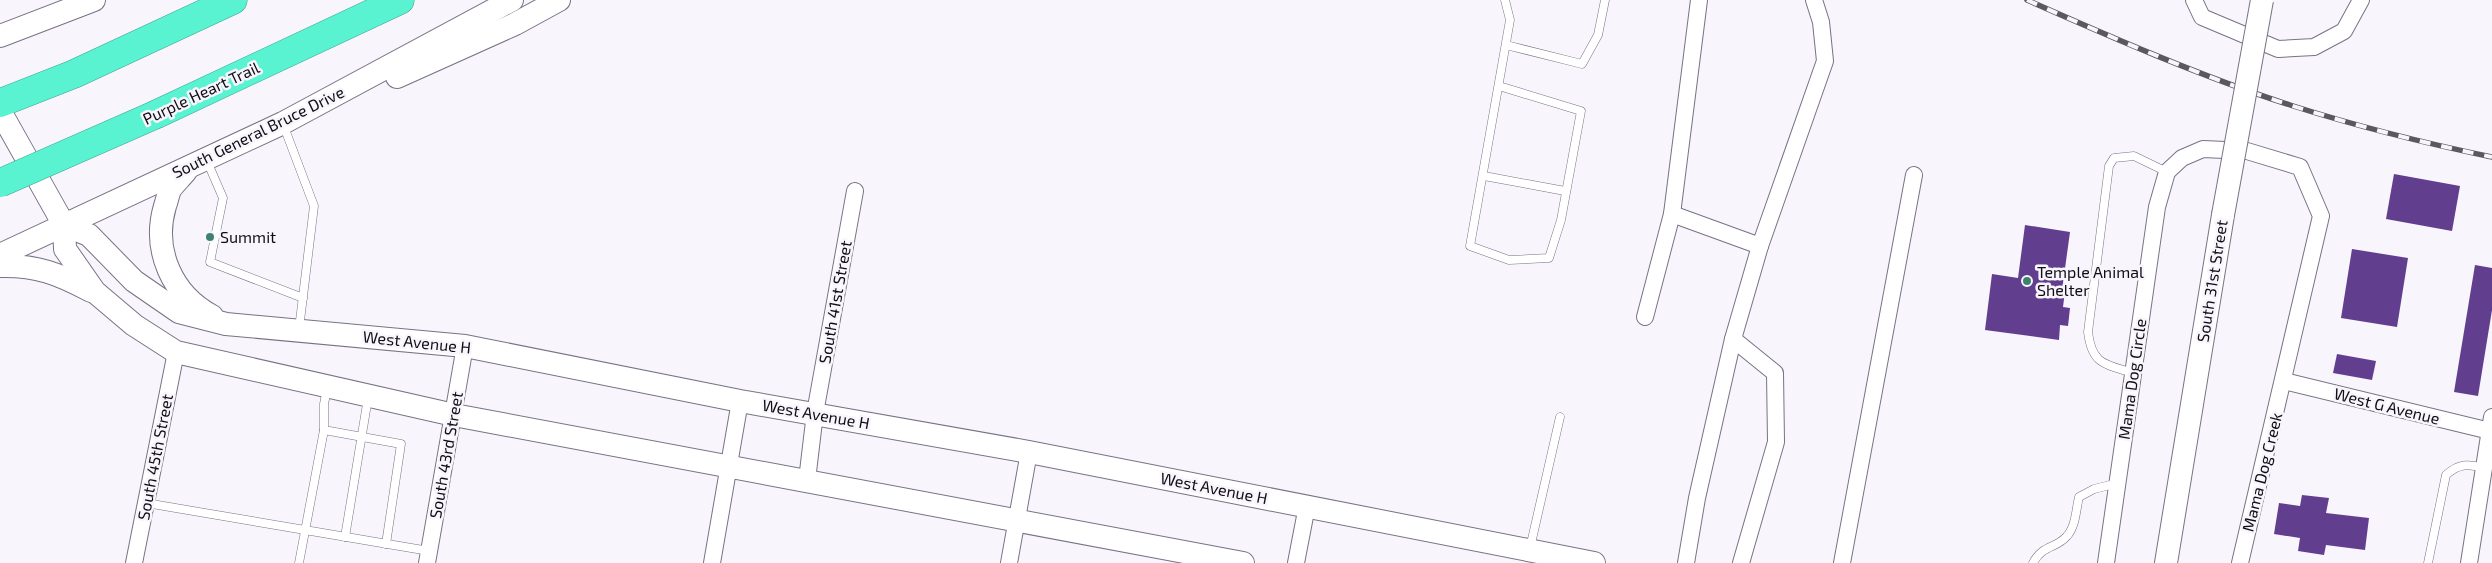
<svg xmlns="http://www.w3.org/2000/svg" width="2492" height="563" font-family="'Exo 2',sans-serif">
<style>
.building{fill:#613e8e}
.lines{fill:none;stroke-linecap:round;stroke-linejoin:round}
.lane-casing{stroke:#797285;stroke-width:9}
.street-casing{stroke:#797285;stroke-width:18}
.secondary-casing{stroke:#797285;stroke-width:24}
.highway-casing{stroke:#3fa390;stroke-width:29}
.lane{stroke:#fff;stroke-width:8}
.street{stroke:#fff;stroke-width:16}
.secondary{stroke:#fff;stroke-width:22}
.highway{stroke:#59f3d2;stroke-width:28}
.rail-casing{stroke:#5b585f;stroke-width:5.5}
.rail{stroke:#f8f5fd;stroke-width:4;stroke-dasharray:11;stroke-linecap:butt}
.secondary-bridge-casing{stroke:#797285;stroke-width:24;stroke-linecap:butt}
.highway-bridge-casing{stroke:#3fa390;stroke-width:29;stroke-linecap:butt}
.secondary-bridge{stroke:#fff;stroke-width:22}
.highway-bridge{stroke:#59f3d2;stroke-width:28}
.poi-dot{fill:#3f8171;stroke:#f8f5fd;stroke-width:2}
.labels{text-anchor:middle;stroke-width:5;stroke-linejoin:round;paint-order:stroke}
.street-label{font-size:16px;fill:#100e14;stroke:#f8f5fd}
.poi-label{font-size:16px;fill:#100e14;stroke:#f8f5fd;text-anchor:start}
</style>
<rect width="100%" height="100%" fill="#f8f5fd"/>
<g class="building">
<path d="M2394,174L2460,186L2452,231L2386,219Z"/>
<path d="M2025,225L2070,232L2063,283H2066L2063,307L2070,308L2068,326L2060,325L2059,340L1985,330L1992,274L2018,278Z"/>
<path d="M2352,249L2408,258L2397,327L2341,318Z"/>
<path d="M2475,265L2492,268V310L2478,396L2454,392Z"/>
<path d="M2337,354L2376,361L2372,380L2333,373Z"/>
<path d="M2302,495L2329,498L2326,513L2369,518L2365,550L2326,545L2324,555L2298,551L2300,538L2274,534L2279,503L2300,506Z"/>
</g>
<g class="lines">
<g class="lane-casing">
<g id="lane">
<path d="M1506,45L1582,64L1598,35L1605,0"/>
<path d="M1499,86L1581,111L1561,220L1549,258L1509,260L1470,246L1510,20L1505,0"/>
<path d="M283,124L314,206L299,329"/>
<path d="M207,161L223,198L210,262L303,298"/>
<path d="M1484,176L1565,191"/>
<path d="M2133,373C2105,364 2092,365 2088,332L2109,166L2114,158L2134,156L2167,172"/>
<path d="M327,389L324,404V430L401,444L386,544"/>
<path d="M146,503L429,551"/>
<path d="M345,537L368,398"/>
<path d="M1530,548L1560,417"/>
<path d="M299,563L324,430"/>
<path d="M2033,563C2043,544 2056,549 2067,536C2076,526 2076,509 2079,497L2094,489L2118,483"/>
<path d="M2428,563L2446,475C2459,463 2468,464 2484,468"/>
</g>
</g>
<g class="street-casing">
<g id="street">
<path d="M2194,0L2202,17L2278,49L2314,47L2344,31L2361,0"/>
<path d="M1672,214L1760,246L1733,339L1775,373L1776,442L1741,563"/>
<path d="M1760,246L1825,61L1821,22L1814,0"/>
<path d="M1645,317L1672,214L1699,0"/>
<path d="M2284,381L2490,431"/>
<path d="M807,480L815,413L855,191"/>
<path d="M134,563L176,352"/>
<path d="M427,563L465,346"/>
<path d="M712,563L740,401"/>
<path d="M1009,563L1029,452"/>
<path d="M1296,563L1307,506"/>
<path d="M1686,563L1697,498L1733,339"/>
<path d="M1842,563L1914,175"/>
<path d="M2106,563L2157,207L2167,172L2182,158L2203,149L2247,151L2300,167L2321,216L2240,563"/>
<path d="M2469,563L2492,417"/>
</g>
</g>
<g class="secondary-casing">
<g id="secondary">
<path d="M0,36L94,0"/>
<path d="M397,77L515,24L559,0"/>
<path d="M0,111L64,225L65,249L95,292L134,325L176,352L454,415L1243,563"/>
<path d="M186,171C182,176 176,182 171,188C168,193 167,201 165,206C152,250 172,295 212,316"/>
<path d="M64,225L89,235L134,281L179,312L226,324L465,346L740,401L1029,452L1594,563"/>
<path d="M0,255L283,123L512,0"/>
<path d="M0,266C37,265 59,274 91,291"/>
<path d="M2166,563L2223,215"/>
</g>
</g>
<g class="highway-casing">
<g id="highway">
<path d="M0,103L74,74L233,0"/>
<path d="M157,114L400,0"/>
</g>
</g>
<use href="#lane" class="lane"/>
<use href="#street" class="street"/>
<use href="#secondary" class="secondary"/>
<use href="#highway" class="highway"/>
<g class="rail-casing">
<path id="rail" d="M2027,0C2113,38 2200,76 2290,105C2356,126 2424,143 2492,157"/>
</g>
<use href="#rail" class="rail"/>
<g class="secondary-bridge-casing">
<path id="secondary-bridge" d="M2223,215L2262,0"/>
</g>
<g class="highway-bridge-casing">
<path id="highway-bridge" d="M0,183L157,114"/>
</g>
<use href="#secondary-bridge" class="secondary-bridge"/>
<use href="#highway-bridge" class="highway-bridge"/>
</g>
<g class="poi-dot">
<circle cx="210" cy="237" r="5"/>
<circle cx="2027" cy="281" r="5"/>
</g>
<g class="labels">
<g class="street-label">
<text transform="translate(201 93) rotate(-25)" y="6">Purple Heart Trail</text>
<text transform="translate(258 132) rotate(-26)" y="6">South General Bruce Drive</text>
<text transform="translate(2212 281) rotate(-81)" y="6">South 31st Street</text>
<text transform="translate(835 302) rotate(-80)" y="6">South 41st Street</text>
<text transform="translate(417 342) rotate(6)" y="6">West Avenue H</text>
<text transform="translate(2132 379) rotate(-82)" y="6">Mama Dog Circle</text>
<text transform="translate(2387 406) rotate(14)" y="6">West G Avenue</text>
<text transform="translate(816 414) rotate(10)" y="6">West Avenue H</text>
<text transform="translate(446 455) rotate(-80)" y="6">South 43rd Street</text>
<text transform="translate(155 457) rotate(-79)" y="6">South 45th Street</text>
<text transform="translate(2262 472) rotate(-76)" y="6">Mama Dog Creek</text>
<text transform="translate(1214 488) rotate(11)" y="6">West Avenue H</text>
</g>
<g class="poi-label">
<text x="220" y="243">Summit</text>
<text x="2037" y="278">Temple Animal<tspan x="2037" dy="18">Shelter</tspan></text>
</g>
</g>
</svg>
